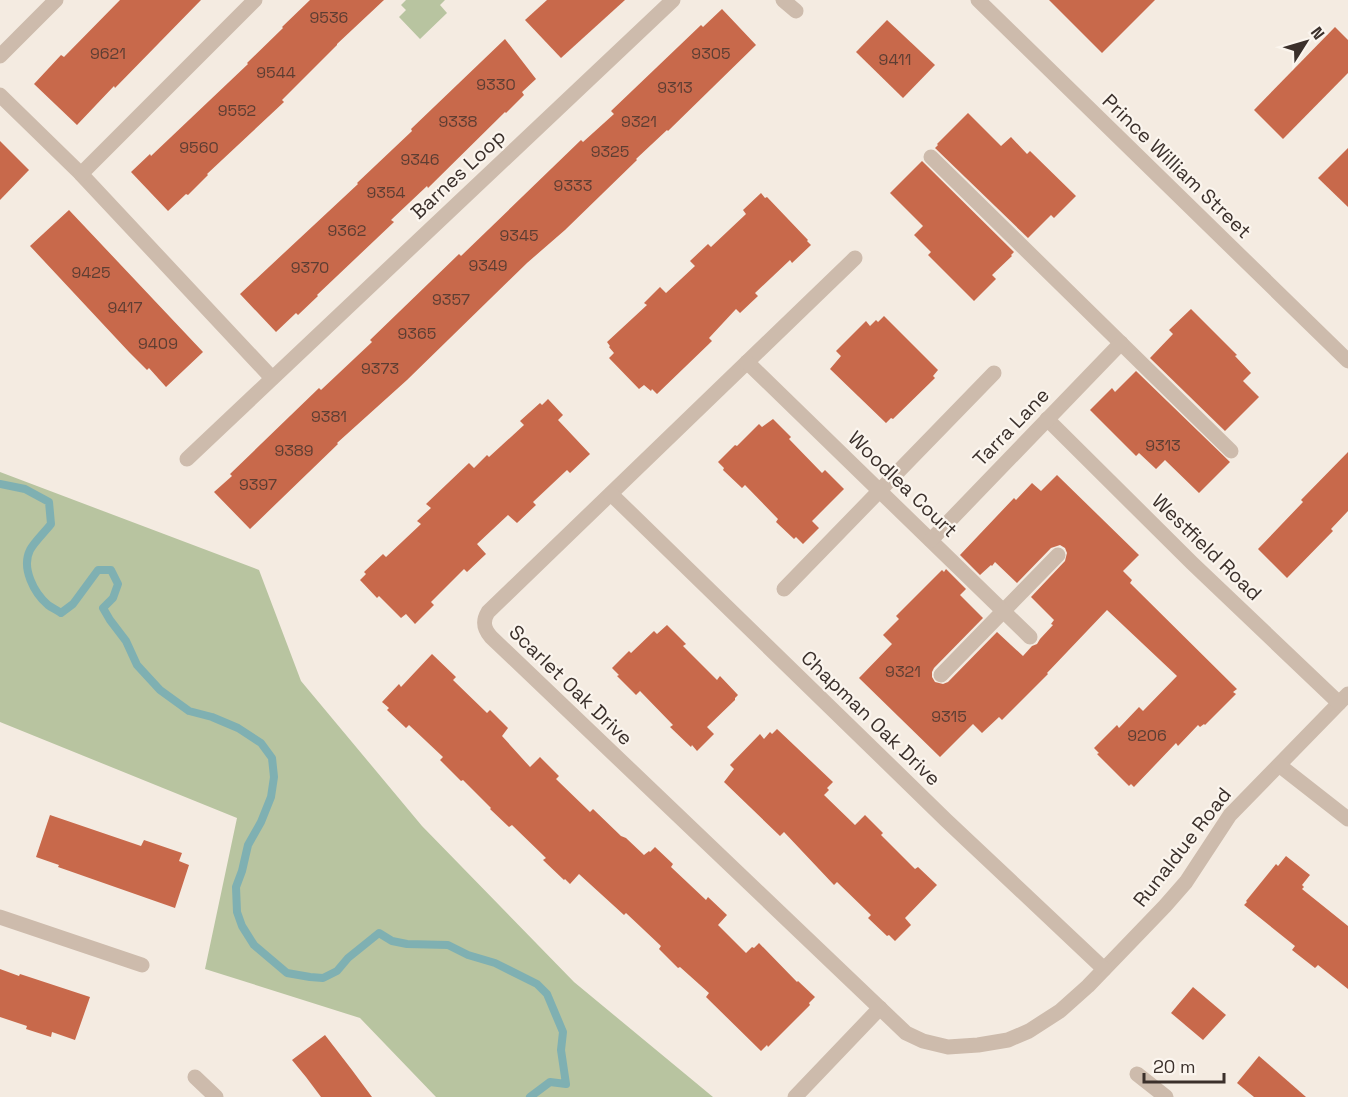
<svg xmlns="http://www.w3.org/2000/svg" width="1348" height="1097" font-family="'Space Grotesk',sans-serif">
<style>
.green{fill:#b8c4a0}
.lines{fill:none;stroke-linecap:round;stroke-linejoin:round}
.stream{stroke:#7fb0b2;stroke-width:8}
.building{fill:#c8694b}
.service{stroke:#cdbbac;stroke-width:15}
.minor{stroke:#cdbbac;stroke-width:15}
.tertiary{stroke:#cdbbac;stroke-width:15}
.labels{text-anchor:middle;stroke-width:4.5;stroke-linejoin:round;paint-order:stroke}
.number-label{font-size:16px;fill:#5e3e33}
.street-label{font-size:20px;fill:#3b302b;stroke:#fbf5ee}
</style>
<rect width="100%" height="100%" fill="#f4ebe1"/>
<g class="green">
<path d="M406,0H445L440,5L447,13L420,39L399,17L406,10L401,5Z"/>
<path d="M0,472L259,570L301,681L422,826L574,982L713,1097H436L360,1018L205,969L237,818L0,722Z"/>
</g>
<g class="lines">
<path class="stream" d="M0,484L25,489L49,502L51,524C44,533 35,541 30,550C21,568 34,593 48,605C52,608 57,610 61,613L73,604L98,570H111L118,584L113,598L103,608L110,620L126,641L137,665L160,690L189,711L212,717L238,728L261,743L272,758L274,777L271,797L261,822L248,845L242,871L236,887L237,912L242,926L254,945L287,973L310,977L323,978L337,971L348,958L379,933L392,941L407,944L448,945L468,955L495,963L537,984L547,994L563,1032L561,1050L566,1084L550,1082L530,1097"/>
</g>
<g class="building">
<path d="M120,0H201L115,88L114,86L77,125L34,84L61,55L64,57Z"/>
<path d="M310,0H384L337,44V45L282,100L284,102L207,174L208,175L188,195L186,194L168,211L131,172L150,154L151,156L248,64L247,63L283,28L282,27Z"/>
<path d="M547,0H625L561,58L525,20Z"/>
<path d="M1049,0H1155L1102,53Z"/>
<path d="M722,9L756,45L668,131L667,130L636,159L637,160L565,230L527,263L407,380L337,443L338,444L250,529L214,492L232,476L230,474L319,388L321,390L372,342L370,340L459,254L461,256L581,140L583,142L614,114L611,111L701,25L703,27Z"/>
<path d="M887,20L935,65L903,98L856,52Z"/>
<path d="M1335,27L1348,40V73L1283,139L1254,110Z"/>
<path d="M505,39L536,79L522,92L524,95L506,113L505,112L428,188L427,186L391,220L394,222L317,295L318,296L298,315L296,313L276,332L240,294L358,184L357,183L412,131L411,129Z"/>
<path d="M968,113L1001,146L1011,137L1027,154L1030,151L1076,196L1054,218L1051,215L1028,238L935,148L938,145L937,144Z"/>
<path d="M0,141L29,170L0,200Z"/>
<path d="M1348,148V207L1318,178Z"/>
<path d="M922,161L1014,252L1011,255L1012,256L992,275L996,279L974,301L928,255L931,252L914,235L923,226L890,193Z"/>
<path d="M761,193L765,198L767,197L808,240L807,241L811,245L792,263L790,260L755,293L758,296L740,313L736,309L709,338L712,341L657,394L652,389L651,391L644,385L639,389L609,358L614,353L609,347L610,346L607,342L647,305L644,303L660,287L666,293L695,266L690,261L708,244L711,247L746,214L743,210Z"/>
<path d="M69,210L203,352L166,387L149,368L147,370L129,352L30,246Z"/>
<path d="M1191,309L1237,355L1235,356L1251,373L1243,381L1259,397L1225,431L1150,358L1173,334L1169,330Z"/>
<path d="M884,316L938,370L933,376L935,378L893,419L891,418L886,423L830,369L841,356L836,351L866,321L870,326L876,320L878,322Z"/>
<path d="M1136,371L1230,462L1199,493L1165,460L1156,469L1139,453L1136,456L1090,410L1112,388L1115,392Z"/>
<path d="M548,399L563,415L558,420L590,454L570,473L567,470L533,502L536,505L517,523L508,515L477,544L486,554L467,572L464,569L431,602L434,605L415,624L406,614L401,618L379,596L377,598L360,580L366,574L364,572L383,554L386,557L421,524L417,521L431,508L426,504L469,463L474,468L487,455L489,457L524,425L520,421L540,403L542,405Z"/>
<path d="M773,419L791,437L789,439L822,473L825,470L844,489L812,521L819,528L803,544L796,537L794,539L776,522L778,519L745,485L742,488L723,470L724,468L718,462L735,445L737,446L759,424L762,427Z"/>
<path d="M1348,452V511L1331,529L1333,531L1287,578L1258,549L1303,502L1301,500Z"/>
<path d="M1057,475L1139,555L1123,571L1132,580L1130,583L1237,689L1233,692L1236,694L1205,725L1204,724L1200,727L1198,725L1178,746L1176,743L1134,787L1131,784L1129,786L1097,754L1099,753L1094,748L1117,725L1119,728L1139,707L1143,711L1177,676L1107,610L1047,673L1048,674L1002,720L999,717L982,733L973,724L940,757L859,678L892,644L883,635L899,619L896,616L942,570L944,572L946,569L966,589L960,595L983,618L934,668L932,672V677L935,682L943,684L948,682L997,632L1023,656L1032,646L1037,644L1040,639L1053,625L1051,624L1054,620L1031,597L1065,561L1067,553L1065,548L1060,545L1051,548L1017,583L995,562L992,566L991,565L980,575L960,555L1014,498L1016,500L1032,483L1041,491Z"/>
<path d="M667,625L686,644L683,646L717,680L720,676L738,695L735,698V700L707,727L714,734L697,751L692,745L691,747L670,727L673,725L640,691L636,695L617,676L619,675L612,668L629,651L631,653L654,631L657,634Z"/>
<path d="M432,654L456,677L453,680L487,713L490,710L508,728L502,736L530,767L540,757L559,776L556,779L590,812L593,809L621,836L626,838L644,855L649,851L650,852L655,847L673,864L671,867L706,900L708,897L727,915L718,925L746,953L752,947L754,948L759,943L797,982L798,981L815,997L809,1003L810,1005L768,1047L767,1045L761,1051L706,997L709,993L680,967L678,968L659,949L661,946L626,913L624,915L579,874L570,884L565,879L564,880L543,860L546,858L512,825L509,827L490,809L491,808L463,780L461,781L440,760L443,757L409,725L406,728L387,710L389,708L382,702L399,684L401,687Z"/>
<path d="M777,729L833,782L827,788L829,790L824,795L855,825L865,815L883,833L881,835L915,869L918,867L937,885L905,918L911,925L895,941L889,935L887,936L868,918L871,915L837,882L834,885L784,832L780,836L724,782L734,769L730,765L760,734L764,739L770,732L772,734Z"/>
<path d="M50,815L141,846L144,840L182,853L179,861L189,865L175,908L58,867L59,865L36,857Z"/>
<path d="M1286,856L1310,875L1302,885L1304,887L1302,889L1348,926V989L1318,965L1315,968L1292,950L1295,946L1244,905L1247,902L1246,901L1276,864L1278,866Z"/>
<path d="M0,969L19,976L20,974L90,997L75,1040L52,1032L51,1037L26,1029L27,1026L0,1017Z"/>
<path d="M1193,987L1226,1015L1203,1040L1171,1013Z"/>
<path d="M325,1035L352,1070L372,1097H321L306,1077L292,1060Z"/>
<path d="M1259,1056L1306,1097H1254L1237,1083Z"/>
</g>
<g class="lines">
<g class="service">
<path d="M941,675L1058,555"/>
<path d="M795,1097L880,1008"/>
</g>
<g class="minor">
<path d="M783,0L796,11"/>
<path d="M0,56L56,0"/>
<path d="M0,95L81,174L272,378"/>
<path d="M931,157L1231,451"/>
<path d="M81,174L255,0"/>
<path d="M855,258L488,612C482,622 484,629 491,637L906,1033L923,1041L948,1047L978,1045L1008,1040L1029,1031L1060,1011L1088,986L1165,906L1186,882L1230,815L1348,694"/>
<path d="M747,362L1030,637"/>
<path d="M1047,419L1192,563L1339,703"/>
<path d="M187,459L673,0"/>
<path d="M611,494L946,820L1104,969"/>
<path d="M931,540L1121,343"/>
<path d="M784,589L994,373"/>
<path d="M1279,765L1348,819"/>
<path d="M0,917L142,965"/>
<path d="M1137,1074L1166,1097"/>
<path d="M195,1077L216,1097"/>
</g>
<path class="tertiary" d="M978,0L1348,361"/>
</g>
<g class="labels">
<g class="number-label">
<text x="329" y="23">9536</text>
<text x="108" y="59">9621</text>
<text x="711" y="59">9305</text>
<text x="895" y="65">9411</text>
<text x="276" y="78">9544</text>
<text x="496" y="90">9330</text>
<text x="675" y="93">9313</text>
<text x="237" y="116">9552</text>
<text x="458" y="127">9338</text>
<text x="639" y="127">9321</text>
<text x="199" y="153">9560</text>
<text x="610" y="157">9325</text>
<text x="420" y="165">9346</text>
<text x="573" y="191">9333</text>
<text x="386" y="198">9354</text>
<text x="347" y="236">9362</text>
<text x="519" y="241">9345</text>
<text x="488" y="271">9349</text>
<text x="310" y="273">9370</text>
<text x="91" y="278">9425</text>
<text x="451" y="305">9357</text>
<text x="125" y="313">9417</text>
<text x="417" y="339">9365</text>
<text x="158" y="349">9409</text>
<text x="380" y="374">9373</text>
<text x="329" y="422">9381</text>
<text x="1163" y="451">9313</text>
<text x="294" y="456">9389</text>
<text x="258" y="490">9397</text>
<text x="903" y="677">9321</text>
<text x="949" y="722">9315</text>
<text x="1147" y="741">9206</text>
</g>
<g class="street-label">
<text transform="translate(1177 166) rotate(44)" y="7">Prince William Street</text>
<text transform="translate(458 174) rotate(-43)" y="7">Barnes Loop</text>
<text transform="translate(1011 427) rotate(-46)" y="7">Tarra Lane</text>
<text transform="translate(903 484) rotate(44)" y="7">Woodlea Court</text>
<text transform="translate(1207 547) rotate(44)" y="7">Westfield Road</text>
<text transform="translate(571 685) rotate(44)" y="7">Scarlet Oak Drive</text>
<text transform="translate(871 718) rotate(44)" y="7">Chapman Oak Drive</text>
<text transform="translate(1182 847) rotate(-52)" y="7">Runaldue Road</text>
</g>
</g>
<g transform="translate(1306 42) rotate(53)" stroke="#fbf5ee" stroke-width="4.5" paint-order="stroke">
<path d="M0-4.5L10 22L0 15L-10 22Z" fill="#3b302b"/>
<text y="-9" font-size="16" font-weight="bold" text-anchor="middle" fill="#3b302b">N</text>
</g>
<path d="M1144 1073v9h80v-9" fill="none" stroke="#3b302b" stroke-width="3"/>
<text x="1153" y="1073" font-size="18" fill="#3b302b" stroke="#fbf5ee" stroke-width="4.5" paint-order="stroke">20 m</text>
</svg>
